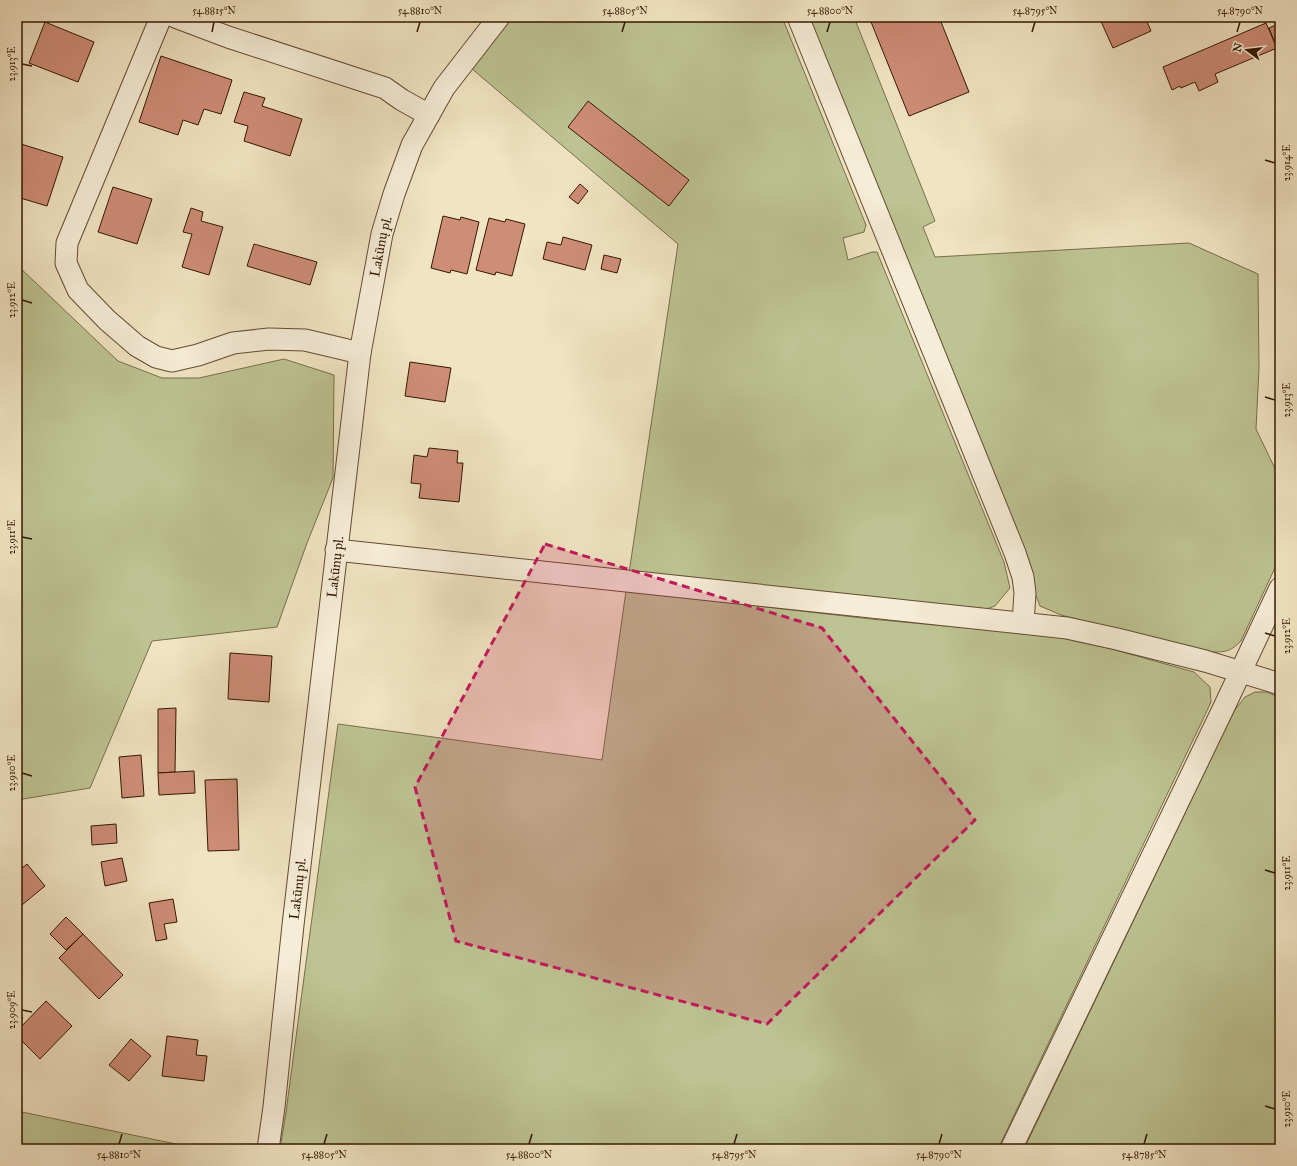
<svg xmlns="http://www.w3.org/2000/svg" width="1297" height="1166" font-family="'IM FELL Great Primer',serif">
<style>
.green{fill:#bdc392;stroke:#786e49}
.building{fill:#ce8d77;stroke:#341800}
.lines{fill:none;stroke-linecap:round;stroke-linejoin:round}
.minor-casing{stroke:#634b31;stroke-width:23}
.minor{stroke:#f6edd8;stroke-width:21}
.marked{fill:#c2185b;fill-opacity:0.2;stroke:#c2185b;stroke-width:3;stroke-dasharray:8 5;stroke-linejoin:round}
.ticks{fill:none;stroke:#341800;stroke-width:1.5}
.labels{text-anchor:middle;stroke-width:3;stroke-linejoin:round;paint-order:stroke}
.street-label{font-size:14px;fill:#341800;stroke:#f6edd8}
.neatline{fill:none;stroke:#341800;stroke-width:1.5}
.ticks-label{font-size:10px;text-anchor:middle;fill:#341800}
</style>
<rect width="100%" height="100%" fill="#f1e4c3"/>
<filter id="stains"><feTurbulence type="fractalNoise" baseFrequency=".005" numOctaves="4"/><feColorMatrix values="0 0 0 0 .2 0 0 0 0 .09 0 0 0 0 .02 0 0 0 .5 -.17"/></filter>
<radialGradient id="worn" r=".72"><stop offset=".6" stop-color="#630" stop-opacity="0"/><stop offset="1" stop-color="#630" stop-opacity=".3"/></radialGradient>
<g class="green">
<path d="M511,17H782L866,225L864,232L843,238L848,260L872,252H877L1004,562L1010,588L995,606L983,610L629,573L678,244L471,68Z"/>
<path d="M806,17H854L935,221L923,227L935,257L1189,243L1258,274L1259,368L1256,429L1279,477L1280,476V557L1241,641C1229,653 1224,652 1208,652L1061,615L1040,606Z"/>
<path d="M17,265L118,361L162,378H199L284,359L334,375L333,478L307,543L277,627L152,641L90,788L17,800Z"/>
<path d="M626,591L871,619L1052,636L1112,649L1194,672L1210,687L1211,702L1205,715L998,1149H280L286,1112L338,724L602,760Z"/>
<path d="M1255,692H1267L1280,698V1149H1024L1234,711L1245,697Z"/>
<path d="M17,1111L200,1149H17Z"/>
</g>
<g class="building">
<path d="M869,17H939L969,92L909,116Z"/>
<path d="M1099,17H1145L1151,31L1113,48Z"/>
<path d="M45,22L94,42L78,82L29,63Z"/>
<path d="M1266,23L1277,48L1215,74L1218,82L1199,91L1195,82L1181,88L1180,86L1172,90L1163,67Z"/>
<path d="M1280,23V46L1277,48L1269,28Z"/>
<path d="M161,56L232,80L221,114L204,109L198,125L183,120L178,135L139,122Z"/>
<path d="M244,92L265,98L262,106L302,119L290,156L244,141L248,126L234,122Z"/>
<path d="M588,101L689,180L669,206L568,127Z"/>
<path d="M21,144L63,157L47,206L17,197V158Z"/>
<path d="M580,184L588,191L578,204L569,197Z"/>
<path d="M113,187L152,199L137,244L98,232Z"/>
<path d="M191,208L203,212L201,221L223,227L209,275L182,267L192,234L183,232Z"/>
<path d="M443,216L460,220L461,217L479,222L467,274L451,270L450,273L431,268Z"/>
<path d="M489,218L505,222L506,219L525,224L512,276L496,272L495,275L476,270Z"/>
<path d="M563,237L592,245L585,270L543,259L547,242L561,245Z"/>
<path d="M254,244L317,262L310,285L247,266Z"/>
<path d="M604,255L621,259L617,273L601,269Z"/>
<path d="M410,362L451,368L445,402L405,396Z"/>
<path d="M429,448L458,451L457,463H463L459,502L419,498L421,484L411,483L414,455L427,457Z"/>
<path d="M230,653L272,656L269,702L228,699Z"/>
<path d="M176,708L175,772L158,773V709Z"/>
<path d="M141,755L144,796L122,798L119,757Z"/>
<path d="M194,771L195,793L159,795L158,773Z"/>
<path d="M237,779L239,850L208,851L205,780Z"/>
<path d="M116,824L117,843L92,845L91,826Z"/>
<path d="M122,858L127,881L105,886L101,862Z"/>
<path d="M27,864L45,886L17,909V872Z"/>
<path d="M173,899L177,922L164,924L167,939L156,941L149,903Z"/>
<path d="M66,917L83,934L66,950L50,934Z"/>
<path d="M83,934L123,975L99,999L59,958Z"/>
<path d="M46,1001L72,1026L40,1059L17,1036V1031Z"/>
<path d="M17,1013L23,1018L17,1025Z"/>
<path d="M167,1036L198,1040L196,1055L207,1056L204,1081L162,1076Z"/>
<path d="M131,1039L151,1056L129,1081L109,1065Z"/>
</g>
<g class="lines">
<g class="minor-casing">
<g id="minor">
<path d="M161,17L67,243L66,263L78,290L107,320L137,346L156,357L172,361L198,355L233,343L269,339L305,340L360,353"/>
<path d="M175,17L228,37L385,88L402,100L429,115"/>
<path d="M798,17L1015,553L1023,577L1025,593L1023,623"/>
<path d="M336,550L1067,628L1117,639L1205,661L1280,684"/>
<path id="s1" d="M268,1149L274,1107L293,925L360,353L382,234L394,194L412,145L444,88L499,17"/>
<path d="M1011,1149L1224,707L1280,588"/>
</g>
</g>
<use href="#minor" class="minor"/>
</g>
<path class="marked" d="M545,544L822,628L975,820L767,1024L456,941L415,787Z"/>
<path class="ticks" d="M212,32L214,22M417,32L420,22M622,32L625,22M827,32L830,22M1032,32L1035,22M1237,32L1240,22M22,64L32,66M1265,160L1275,163M22,300L32,303M1265,397L1275,400M22,537L32,539M1265,633L1275,636M22,773L32,776M1265,870L1275,873M22,1010L32,1012M1265,1106L1275,1109M119,1144L122,1134M324,1144L327,1134M529,1144L532,1134M734,1144L737,1134M939,1144L942,1134M1144,1144L1147,1134"/>
<g class="labels">
<g class="street-label">
<text dy="5" stroke="none"><textPath href="#s1" startOffset="910">Lakūnų pl.</textPath></text>
<text dy="5" stroke="none"><textPath href="#s1" startOffset="586">Lakūnų pl.</textPath></text>
<text dy="5" stroke="none"><textPath href="#s1" startOffset="262">Lakūnų pl.</textPath></text>
</g>
</g>
<rect width="1297" height="1166" fill="none" stroke="#f1e4c3" stroke-width="44"/>
<g transform="translate(1247 50) rotate(285)" stroke="#f6edd8" stroke-width="3" paint-order="stroke">
<path d="M0-3L7 15L0 10L-7 15Z" fill="#341800"/>
<text y="-6" font-size="11" font-weight="bold" text-anchor="middle" fill="#341800">N</text>
</g>
<rect x="22" y="22" width="1253" height="1122" class="neatline"/>
<g class="ticks-label">
<text x="214" y="14">54.8815°N</text>
<text x="420" y="14">54.8810°N</text>
<text x="625" y="14">54.8805°N</text>
<text x="830" y="14">54.8800°N</text>
<text x="1035" y="14">54.8795°N</text>
<text x="1240" y="14">54.8790°N</text>
<text transform="translate(11 64) rotate(-90)" y="4">23.913°E</text>
<text transform="translate(1286 163) rotate(-90)" y="4">23.914°E</text>
<text transform="translate(11 300) rotate(-90)" y="4">23.912°E</text>
<text transform="translate(1286 400) rotate(-90)" y="4">23.913°E</text>
<text transform="translate(11 537) rotate(-90)" y="4">23.911°E</text>
<text transform="translate(1286 636) rotate(-90)" y="4">23.912°E</text>
<text transform="translate(11 773) rotate(-90)" y="4">23.910°E</text>
<text transform="translate(1286 873) rotate(-90)" y="4">23.911°E</text>
<text transform="translate(11 1010) rotate(-90)" y="4">23.909°E</text>
<text transform="translate(1286 1109) rotate(-90)" y="4">23.910°E</text>
<text x="119" y="1158">54.8810°N</text>
<text x="324" y="1158">54.8805°N</text>
<text x="529" y="1158">54.8800°N</text>
<text x="734" y="1158">54.8795°N</text>
<text x="939" y="1158">54.8790°N</text>
<text x="1144" y="1158">54.8785°N</text>
</g>
<rect width="100%" height="100%" filter="url(#stains)"/>
<rect width="100%" height="100%" fill="url(#worn)"/>
</svg>
